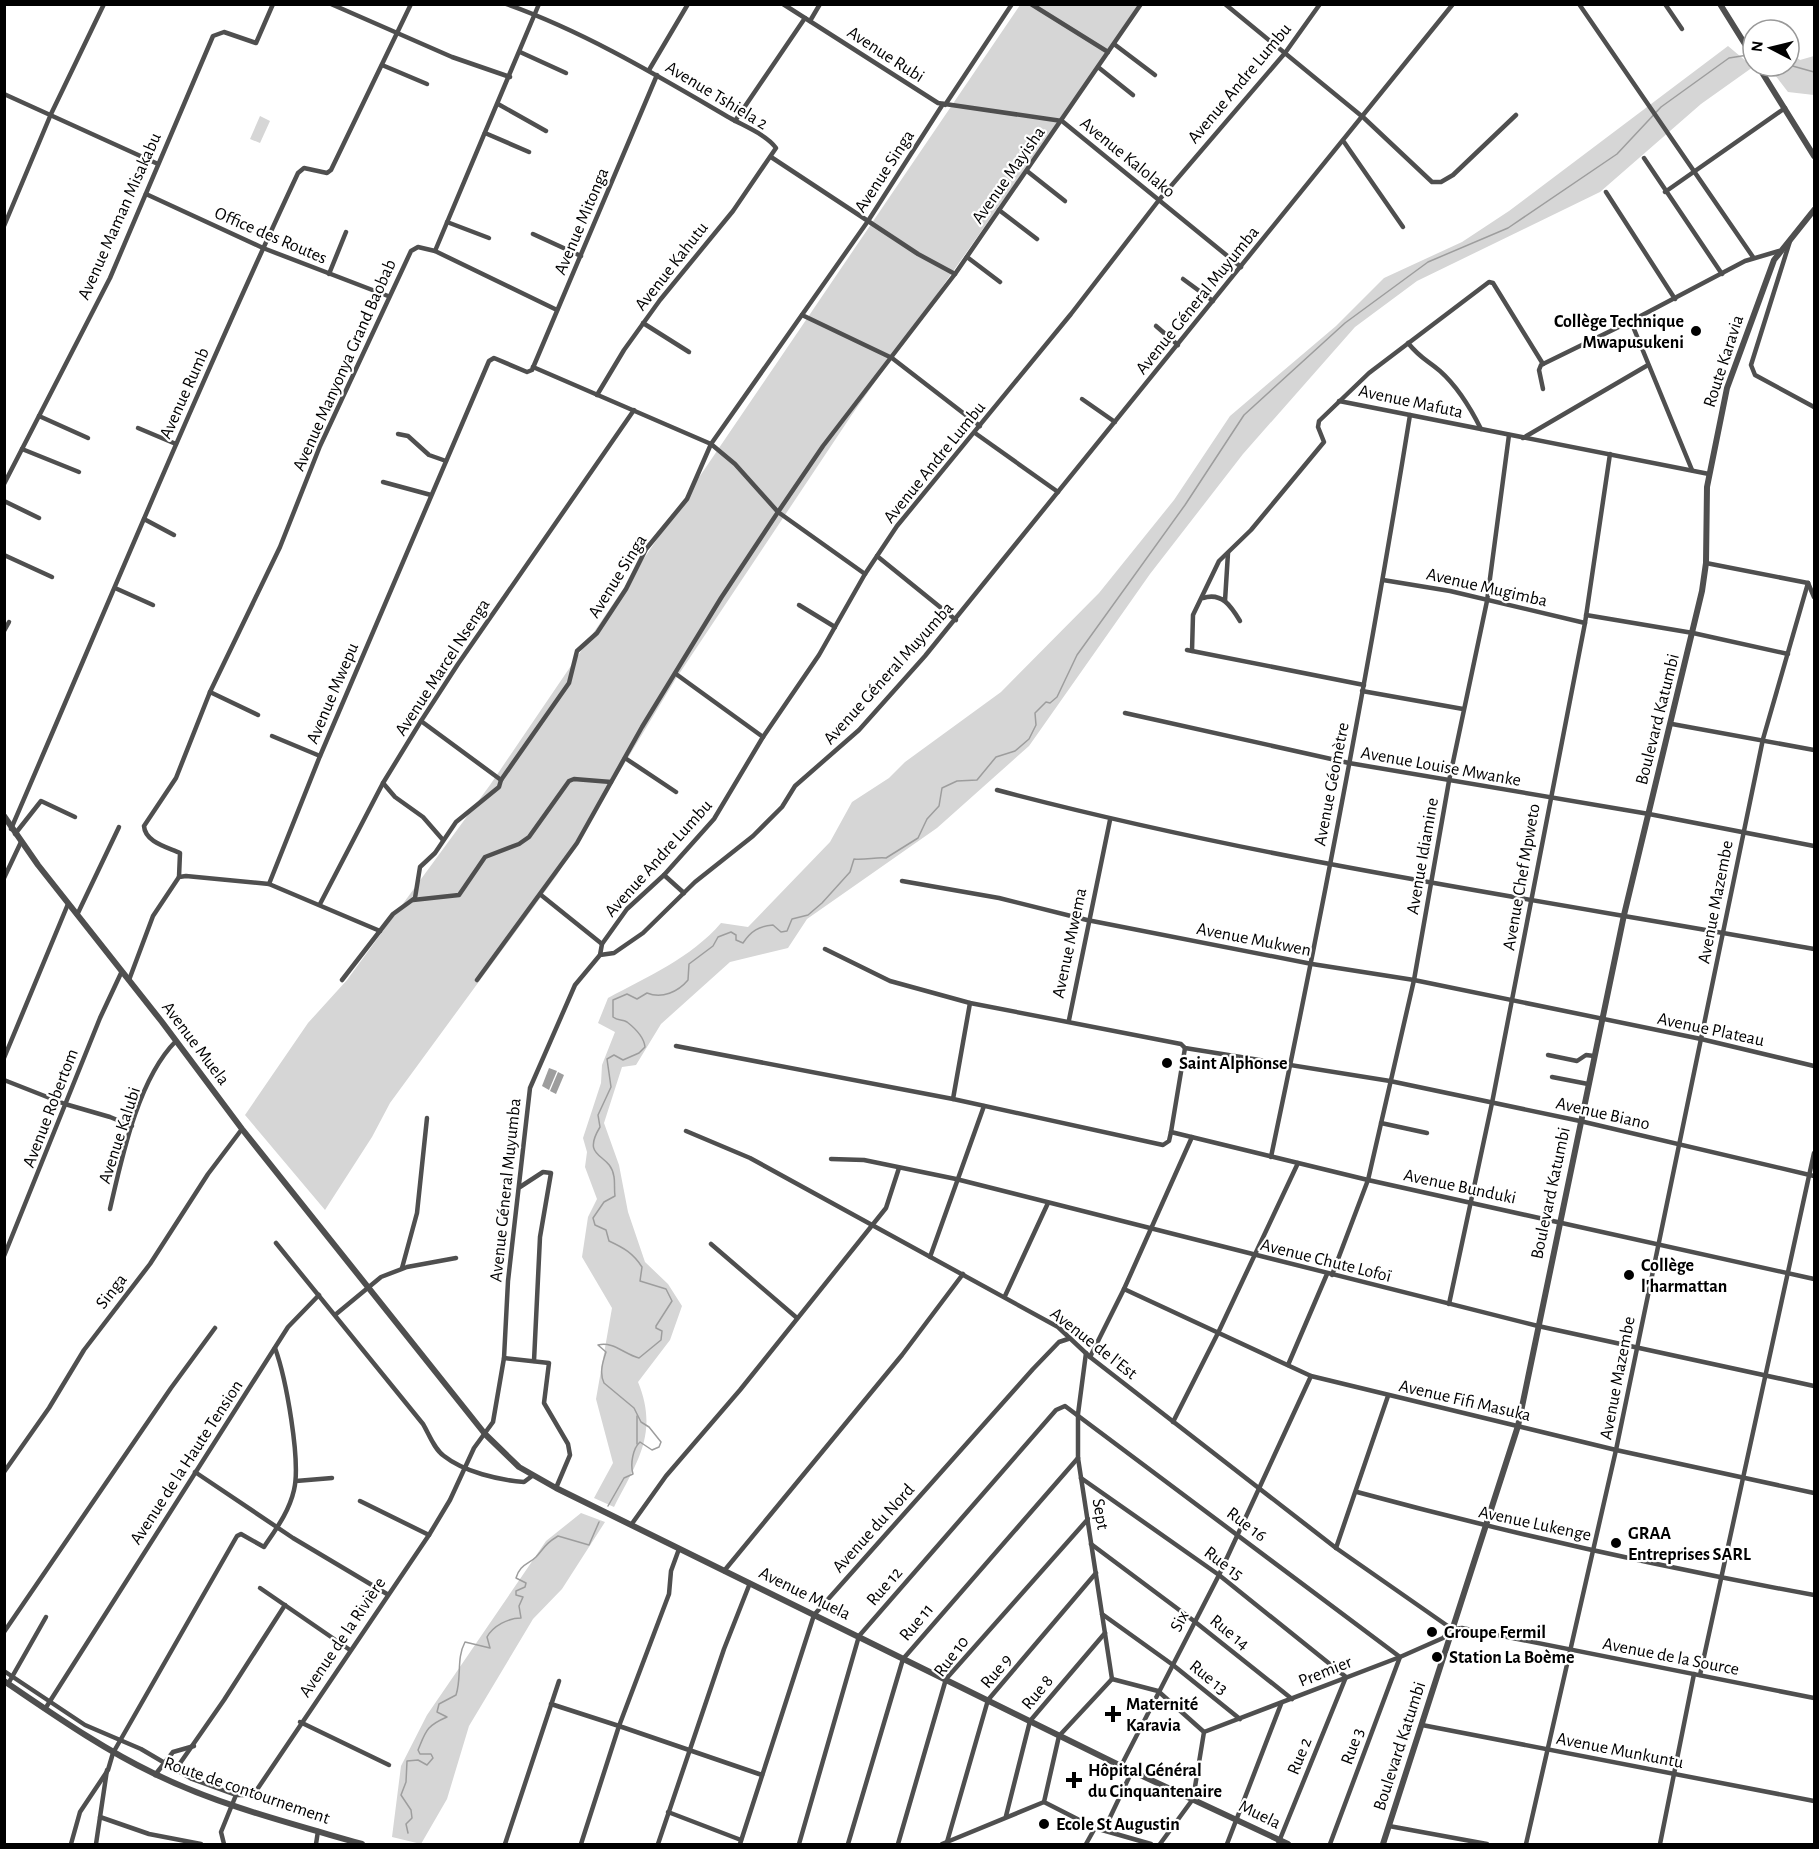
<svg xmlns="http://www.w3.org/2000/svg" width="1819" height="1849" font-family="'Alegreya Sans',sans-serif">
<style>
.green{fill:#d6d6d6}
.water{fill:#9d9d9d}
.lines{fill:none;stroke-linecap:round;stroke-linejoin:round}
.stream{stroke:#9d9d9d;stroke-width:1.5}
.minor{stroke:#4f4f4f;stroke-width:4.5}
.tertiary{stroke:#4f4f4f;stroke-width:6}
.poi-dot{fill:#000;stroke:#fff;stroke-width:2}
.labels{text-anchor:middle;stroke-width:4.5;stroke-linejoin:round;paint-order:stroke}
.street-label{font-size:18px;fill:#000;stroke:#fff}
.poi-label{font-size:18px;font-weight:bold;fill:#000;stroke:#fff;text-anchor:start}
</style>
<rect width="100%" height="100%" fill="#fff"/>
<g class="green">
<path d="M1020,5H1141L851,416L675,680L557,875L390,1103L372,1137L325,1210L245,1115L308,1023L347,980L490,785Z"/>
<path d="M1728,46L1753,67L1701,104L1600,192L1417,281L1355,327L1243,454L1150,574L1029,746L937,828L807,919L788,948L730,962L661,1024L636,1065L622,1067L604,1123L619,1165L628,1212L645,1262L668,1284L682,1306L670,1340L638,1382C659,1433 637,1462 614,1507L594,1498L613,1463L596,1399L612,1308L582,1257L588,1217L597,1199L585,1167L587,1152L583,1138L601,1083L602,1065L615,1032L598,1023L608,998C647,977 691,958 721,923L748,927L830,842L852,802L889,778L905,762L1001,692L1099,593L1174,500L1230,416L1336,326L1384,278L1462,242L1509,211Z"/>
<path d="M1789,52L1800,60L1814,56V95L1788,92L1768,66H1789Z"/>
<path d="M260,116L270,121L260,143L250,139Z"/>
<path d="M581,1513L605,1522L562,1589L533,1619L469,1726L447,1799L421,1844L392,1837L401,1766L427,1715L546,1541Z"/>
</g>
<g class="water">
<path d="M549,1068L557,1071L549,1090L542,1086Z"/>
<path d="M558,1072L564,1075L556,1094L550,1091Z"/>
</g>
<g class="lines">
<g class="stream">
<path d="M1789,65L1814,72"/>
<path d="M637,1416V1444"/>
<path d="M608,1506L624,1478L633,1474C630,1464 633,1448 640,1442L652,1450L659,1447L661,1442L649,1427L641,1422L634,1408L604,1383C599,1373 603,1361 606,1352L598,1345C613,1341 624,1354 639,1358L661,1340L662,1331L656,1328V1326L672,1301L666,1289L640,1281L642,1267C633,1253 624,1248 609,1241L606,1230L595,1225L593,1218L604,1202L615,1196C614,1189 615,1182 614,1177C611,1152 580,1160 600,1127L598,1115L611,1087L607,1059L614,1055L623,1060L639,1053L645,1047C644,1037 636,1029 627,1022C622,1019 618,1021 613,1017V1000L627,994L637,999L647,993C662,999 678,992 688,980L689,964L713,946L718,937L731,932L736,935V940L743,943C751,931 759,926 773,925L781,932L787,931L792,919L808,915L822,903L850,872L854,859C866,860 876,857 886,858L918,838L927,819L939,806L942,788L957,781L977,780L996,757L1015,751L1029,739L1036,725L1035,713L1046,702L1050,703L1057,697L1077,655L1185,505L1244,415L1345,323L1428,262L1508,228L1617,154L1661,107L1729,58L1748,55"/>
<path d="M408,1833L406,1824L412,1818L411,1810L401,1795L406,1782L407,1761L418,1760L427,1765L433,1758L431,1754H420L418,1750C426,1731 426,1726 447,1717L437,1712L439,1704L456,1695C462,1677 456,1659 465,1642L490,1648L487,1637C493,1626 508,1618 521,1618L519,1606L523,1597L516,1595V1591L525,1587L526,1583L516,1578C520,1564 528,1565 536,1557C545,1547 545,1544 558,1536L589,1545L599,1522"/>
</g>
<g class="minor">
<path d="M331,4L452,57L510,77"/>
<path d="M506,4C585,32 658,76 730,118C744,126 767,135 776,148L733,211L660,300L624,350L597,395"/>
<path d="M783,4L938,103L1062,121L1241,267"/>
<path d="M1031,4L1108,52"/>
<path d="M1225,4L1364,118L1432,182H1441L1453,175L1516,115"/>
<path d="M1579,4L1753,257"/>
<path d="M1665,4L1682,29"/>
<path d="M810,21L820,4"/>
<path d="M1114,44L1155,75"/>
<path d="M520,52L566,73"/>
<path d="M382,65L427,84"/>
<path d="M1098,67L1133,95"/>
<path d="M649,70L688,4"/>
<path d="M4,94L158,164"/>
<path d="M498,104L546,131"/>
<path d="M945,105L1012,4"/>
<path d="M735,121L805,18"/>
<path d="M485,133L529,152"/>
<path d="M1344,142L1403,227"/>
<path d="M771,157L918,254L955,274"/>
<path d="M1644,158L1722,274"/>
<path d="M1027,171L1065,201"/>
<path d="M1606,192L1675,299"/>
<path d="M1665,192L1785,108"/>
<path d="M146,194L263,248L388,296"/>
<path d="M999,210L1037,239"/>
<path d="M447,222L489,238"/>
<path d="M4,226L51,114L104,4"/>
<path d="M533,234L581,256"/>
<path d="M1790,241L1751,365L1755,375L1814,407"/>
<path d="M435,251L539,4"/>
<path d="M967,257L1000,282"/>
<path d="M329,274L346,232"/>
<path d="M1183,279L1213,301"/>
<path d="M802,315L892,358L980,426"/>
<path d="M643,323L689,352"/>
<path d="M1156,326L1178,345"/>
<path d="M1408,343C1421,359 1426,359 1440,371C1458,387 1470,407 1481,429"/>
<path d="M533,367L711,444L735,464L778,512L865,574"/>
<path d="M1543,389L1539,370L1541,365L1633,320"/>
<path d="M1082,399L1115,422"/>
<path d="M1339,401L1709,474"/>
<path d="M39,416L88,438"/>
<path d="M138,428L176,444"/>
<path d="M975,433L1058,492"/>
<path d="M398,434L408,436L429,455L446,461"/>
<path d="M1523,438L1648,365"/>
<path d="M22,449L79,472"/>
<path d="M1692,470L1634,329L1633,320L1745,261L1779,251"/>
<path d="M383,482L431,495"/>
<path d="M4,484L110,278L213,36L224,32L256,43L273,4"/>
<path d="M4,501L39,518"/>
<path d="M144,519L174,535"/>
<path d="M4,555L52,577"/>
<path d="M877,556L956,620"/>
<path d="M1706,563L1808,583"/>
<path d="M1383,580L1450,591L1585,623"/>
<path d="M1808,583L1814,597"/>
<path d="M115,588L153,605"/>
<path d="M1203,598C1222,592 1231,606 1240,621"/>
<path d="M1225,601L1228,553"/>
<path d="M799,605L835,627"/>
<path d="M1586,615L1693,633L1788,654"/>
<path d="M4,631L9,622"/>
<path d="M1187,650L1364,685"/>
<path d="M1192,651L1193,615L1219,561L1251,530L1324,442L1318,427L1319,421L1369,373L1489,282L1493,283L1543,364"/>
<path d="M676,674L763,737"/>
<path d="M1362,691L1463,709"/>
<path d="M210,692L258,715"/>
<path d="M1125,713L1349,763L1649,814L1814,846"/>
<path d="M421,721L501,780"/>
<path d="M1672,724L1814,750"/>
<path d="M272,736L320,756"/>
<path d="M625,758L676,792"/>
<path d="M383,783L395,797L423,817L443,840"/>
<path d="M997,790C1265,861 1542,900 1814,949"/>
<path d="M11,829C106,609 197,389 298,173L304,168L327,173L331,170L411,4"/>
<path d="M15,834L41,801L75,817"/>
<path d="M664,875L684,893"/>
<path d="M179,877L180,853C167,847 145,842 144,826L176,778L210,692L280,547L320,446L411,251L418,247L435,251L557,310"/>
<path d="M4,878L21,842"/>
<path d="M902,881L999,898L1087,920L1312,964L1414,980L1701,1039L1814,1066"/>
<path d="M269,884L320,756L489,361L494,358L527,372L532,370L657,75"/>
<path d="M541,895L602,944"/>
<path d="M413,900L459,895L485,857L519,844L529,837L569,781L574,779L611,782"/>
<path d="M320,904L383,783L421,721L458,664L634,410"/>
<path d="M77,915L119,827"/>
<path d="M825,949L890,981L970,1003L1181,1044L1185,1048L1390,1081L1580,1121L1814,1176"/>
<path d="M600,955L602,944L627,909L664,875L714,819L763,737L819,655L865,574L897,526L1071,314L1159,200L1285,53L1320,4"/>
<path d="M129,980L153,916L179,877L186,876L269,884L380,931"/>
<path d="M342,980L393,914L415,898L420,867L435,853L456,822L499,787L501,780L569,683L577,651L597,633L626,589L646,549L687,499L711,444L868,221L943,104"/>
<path d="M477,980L577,843L642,727L721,598L778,512L823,446L955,274L1141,4"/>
<path d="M1069,1020L1110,820"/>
<path d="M676,1046L953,1099L1163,1145L1169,1141L1171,1132L1185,1048"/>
<path d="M1548,1055L1577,1061L1586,1055L1594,1056"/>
<path d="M4,1058L68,904"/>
<path d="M1552,1077L1588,1084"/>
<path d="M4,1080L65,1104L110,1117L132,1126"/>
<path d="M953,1099L970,1003"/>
<path d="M1381,1123L1427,1133"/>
<path d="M686,1131L750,1158L1058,1327L1090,1357L1336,1548L1452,1629"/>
<path d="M1171,1132L1368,1180L1814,1279"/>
<path d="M1271,1157C1323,910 1370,663 1410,415"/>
<path d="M831,1159L864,1160L956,1179L1538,1326L1814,1386"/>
<path d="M520,1187L543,1172L551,1173L540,1237L534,1361"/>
<path d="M110,1209C122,1157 138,1079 176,1041"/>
<path d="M276,1243L423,1424C429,1434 434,1449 444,1456C464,1472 499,1480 524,1482L532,1476"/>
<path d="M711,1244L797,1318"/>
<path d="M4,1256L100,1018L122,971"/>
<path d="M930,1257L984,1106"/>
<path d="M402,1268L417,1213L427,1118"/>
<path d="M1332,1275L1368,1180L1414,980L1449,781L1487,601L1509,435"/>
<path d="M1124,1289L1311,1376L1616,1450L1814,1493"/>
<path d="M1005,1296L1048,1203"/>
<path d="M1449,1304L1492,1103L1585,623L1610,454"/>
<path d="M335,1315L381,1277L407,1267L456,1258"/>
<path d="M1086,1353L1078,1414V1458L1112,1679"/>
<path d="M1090,1357L1124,1289L1192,1137"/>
<path d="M504,1358L549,1363L544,1403L568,1444L570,1455L556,1488"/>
<path d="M1288,1365L1327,1274"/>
<path d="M1173,1422L1218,1333L1298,1163"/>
<path d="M4,1472L49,1408L84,1350L150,1264L208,1174L242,1129"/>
<path d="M195,1472L293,1538L387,1594"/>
<path d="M1081,1478L1219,1575L1346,1677L1278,1844"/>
<path d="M296,1481L332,1478"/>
<path d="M1357,1492C1508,1533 1661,1567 1814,1595"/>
<path d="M360,1501L429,1535"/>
<path d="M631,1525L666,1476L740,1390L886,1208L899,1168"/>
<path d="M1091,1544L1194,1621L1292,1699"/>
<path d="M1336,1548L1388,1396"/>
<path d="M679,1549L671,1571L669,1594L619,1726L762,1775"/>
<path d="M724,1571L902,1355L963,1274"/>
<path d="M260,1588L350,1650"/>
<path d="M1102,1614L1173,1665L1240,1719"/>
<path d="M1452,1629L1462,1628L1814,1698"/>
<path d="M4,1632L171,1388L215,1328"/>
<path d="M4,1671L85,1725L141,1749L192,1779L236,1795"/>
<path d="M1700,1675L1814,1153"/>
<path d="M8,1684L46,1617"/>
<path d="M551,1704L619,1726L581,1844"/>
<path d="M45,1709L288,1327L319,1295"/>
<path d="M300,1722L389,1765"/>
<path d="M1422,1725L1814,1801"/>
<path d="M1204,1732L1400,1657L1443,1638L1450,1630"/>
<path d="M1121,1766L1219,1575L1311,1376"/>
<path d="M176,1769L224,1700L285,1605"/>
<path d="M155,1775L173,1752L194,1746"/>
<path d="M668,1812L741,1840"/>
<path d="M1006,1816L1030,1721L1105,1633"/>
<path d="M100,1817L149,1834L201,1844"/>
<path d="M1389,1826L1487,1844"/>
<path d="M1104,1830L1132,1771"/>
<path d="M947,1842L988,1700L1096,1573"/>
<path d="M71,1844L80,1812L108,1770L113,1753L237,1536L241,1534L264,1547C276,1529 289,1512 294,1490C301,1461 286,1378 275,1348"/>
<path d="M96,1844L107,1770"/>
<path d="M224,1844L221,1832L236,1795H250L256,1791L429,1535L450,1500L474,1448L493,1422L504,1358L508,1281L530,1088L575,985L600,955L614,953L643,933L695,882L753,836L782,807L795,786L859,730L925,656L1453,4"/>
<path d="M316,1844L318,1831"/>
<path d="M505,1844L559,1681"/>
<path d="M658,1844L724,1649L750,1583"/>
<path d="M740,1844L814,1615L1033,1369L1059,1342L1068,1339"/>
<path d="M799,1844L859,1636L1056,1410L1065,1406L1400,1657L1330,1844"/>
<path d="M848,1844L903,1659L1078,1458"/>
<path d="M898,1844L946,1679L1088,1519"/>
<path d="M942,1844L1044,1802"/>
<path d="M1086,1844L1095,1828"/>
<path d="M1151,1844L1095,1828L1044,1802L1059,1736L1112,1679L1158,1691L1204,1732L1193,1799L1160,1844"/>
<path d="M1227,1844L1281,1704"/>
<path d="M1526,1844L1616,1450L1763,739L1808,583"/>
<path d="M1660,1844L1694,1674"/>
</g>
<g class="tertiary">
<path d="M1720,4L1753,57"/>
<path d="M1758,66L1814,156"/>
<path d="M4,816L38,865L162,1022L242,1129L485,1434L519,1467L556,1488L1121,1766L1288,1844"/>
<path d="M4,1681C53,1714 101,1748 153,1773C217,1805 293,1824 362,1844"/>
<path d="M1383,1844L1518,1426L1624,915L1702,591L1706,563L1707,487L1727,388L1774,260L1814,210"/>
</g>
</g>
<g class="poi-dot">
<circle cx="1696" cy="331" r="6"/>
<circle cx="1167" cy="1063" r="6"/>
<circle cx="1629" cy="1275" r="6"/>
<circle cx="1616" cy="1543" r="6"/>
<circle cx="1432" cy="1632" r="6"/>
<circle cx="1437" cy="1657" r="6"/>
<path d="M1110 1705h6v6h6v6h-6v6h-6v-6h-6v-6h6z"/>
<path d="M1071 1771h6v6h6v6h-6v6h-6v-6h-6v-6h6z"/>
<circle cx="1044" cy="1824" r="6"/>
</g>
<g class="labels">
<g class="street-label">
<text transform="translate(886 54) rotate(33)" y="6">Avenue Rubi</text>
<text transform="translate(1239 83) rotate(-50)" y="6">Avenue Andre Lumbu</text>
<text transform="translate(717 95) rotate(31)" y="6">Avenue Tshiela 2</text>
<text transform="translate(1128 157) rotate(39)" y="6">Avenue Kalolako</text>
<text transform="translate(884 171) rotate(-57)" y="6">Avenue Singa</text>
<text transform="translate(1008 175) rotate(-55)" y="6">Avenue Mayisha</text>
<text transform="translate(119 216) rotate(-66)" y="6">Avenue Maman Misakabu</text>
<text transform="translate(581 221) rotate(-67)" y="6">Avenue Mitonga</text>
<text transform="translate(271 235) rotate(23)" y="6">Office des Routes</text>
<text transform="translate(671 266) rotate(-52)" y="6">Avenue Kahutu</text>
<text transform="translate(1197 300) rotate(-51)" y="6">Avenue Géneral Muyumba</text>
<text transform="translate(1723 361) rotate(-72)" y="6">Route Karavia</text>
<text transform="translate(344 365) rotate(-66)" y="6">Avenue Manyonya Grand Baobab</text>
<text transform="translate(184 393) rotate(-66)" y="6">Avenue Rumb</text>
<text transform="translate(1411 401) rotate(12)" y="6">Avenue Mafuta</text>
<text transform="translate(934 462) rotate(-51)" y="6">Avenue Andre Lumbu</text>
<text transform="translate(617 576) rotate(-58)" y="6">Avenue Singa</text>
<text transform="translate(1487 587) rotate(13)" y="6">Avenue Mugimba</text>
<text transform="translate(442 667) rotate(-57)" y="6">Avenue Marcel Nsenga</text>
<text transform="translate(888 673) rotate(-48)" y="6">Avenue Géneral Muyumba</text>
<text transform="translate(332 693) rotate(-67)" y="6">Avenue Mwepu</text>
<text transform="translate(1657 719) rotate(-76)" y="6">Boulevard Katumbi</text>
<text transform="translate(1441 766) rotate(10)" y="6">Avenue Louise Mwanke</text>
<text transform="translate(1331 784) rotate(-79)" y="6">Avenue Géomètre</text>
<text transform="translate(1422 856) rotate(-80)" y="6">Avenue Idiamine</text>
<text transform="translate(658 858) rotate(-48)" y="6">Avenue Andre Lumbu</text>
<text transform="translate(1521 877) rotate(-80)" y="6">Avenue Chef Mpweto</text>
<text transform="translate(1715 902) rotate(-79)" y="6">Avenue Mazembe</text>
<text transform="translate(1254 939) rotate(11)" y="6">Avenue Mukwen</text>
<text transform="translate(1069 943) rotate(-78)" y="6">Avenue Mwema</text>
<text transform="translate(1711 1029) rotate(12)" y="6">Avenue Plateau</text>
<text transform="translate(196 1043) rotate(53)" y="6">Avenue Muela</text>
<text transform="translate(50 1108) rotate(-69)" y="6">Avenue Robertom</text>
<text transform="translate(1603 1113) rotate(13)" y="6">Avenue Biano</text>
<text transform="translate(119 1135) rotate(-72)" y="6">Avenue Kalubi</text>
<text transform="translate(1460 1186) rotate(12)" y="6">Avenue Bunduki</text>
<text transform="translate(505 1190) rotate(-84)" y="6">Avenue Géneral Muyumba</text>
<text transform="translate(1550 1193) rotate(-78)" y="6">Boulevard Katumbi</text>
<text transform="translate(1326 1260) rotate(14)" y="6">Avenue Chute Lofoï</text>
<text transform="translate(111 1291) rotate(-52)" y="6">Singa</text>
<text transform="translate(1094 1343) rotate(38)" y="6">Avenue de l'Est</text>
<text transform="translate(1617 1378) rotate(-79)" y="6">Avenue Mazembe</text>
<text transform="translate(1465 1400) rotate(13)" y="6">Avenue Fifi Masuka</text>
<text transform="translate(186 1462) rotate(-57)" y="6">Avenue de la Haute Tension</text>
<text transform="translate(1101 1514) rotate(81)" y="6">Sept</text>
<text transform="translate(1535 1523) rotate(12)" y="6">Avenue Lukenge</text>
<text transform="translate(1247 1524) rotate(37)" y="6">Rue 16</text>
<text transform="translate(873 1528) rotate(-48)" y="6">Avenue du Nord</text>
<text transform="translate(1224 1563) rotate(37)" y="6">Rue 15</text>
<text transform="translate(884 1586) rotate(-49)" y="6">Rue 12</text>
<text transform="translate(805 1593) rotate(26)" y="6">Avenue Muela</text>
<text transform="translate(1179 1621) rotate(-63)" y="6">Six</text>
<text transform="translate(916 1622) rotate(-50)" y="6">Rue 11</text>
<text transform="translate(1230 1632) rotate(39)" y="6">Rue 14</text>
<text transform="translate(342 1637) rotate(-56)" y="6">Avenue de la Rivière</text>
<text transform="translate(951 1656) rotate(-53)" y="6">Rue 10</text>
<text transform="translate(1671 1656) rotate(11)" y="6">Avenue de la Source</text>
<text transform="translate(996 1671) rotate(-50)" y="6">Rue 9</text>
<text transform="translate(1325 1671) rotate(-22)" y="6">Premier</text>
<text transform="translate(1209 1677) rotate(39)" y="6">Rue 13</text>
<text transform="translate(1037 1692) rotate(-50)" y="6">Rue 8</text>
<text transform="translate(1352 1746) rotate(-70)" y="6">Rue 3</text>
<text transform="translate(1399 1746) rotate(-72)" y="6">Boulevard Katumbi</text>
<text transform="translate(1620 1750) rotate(11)" y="6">Avenue Munkuntu</text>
<text transform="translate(1299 1756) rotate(-68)" y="6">Rue 2</text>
<text transform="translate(247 1790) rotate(19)" y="6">Route de contournement</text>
<text transform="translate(1260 1814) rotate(26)" y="6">Muela</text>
</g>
<g class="poi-label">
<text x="1684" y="327" text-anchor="end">Collège Technique<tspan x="1684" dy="21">Mwapusukeni</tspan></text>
<text x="1179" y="1069">Saint Alphonse</text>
<text x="1641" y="1271">Collège<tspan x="1641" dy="21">l'harmattan</tspan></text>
<text x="1628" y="1539">GRAA<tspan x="1628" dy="21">Entreprises SARL</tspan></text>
<text x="1444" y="1638">Groupe Fermil</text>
<text x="1449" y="1663">Station La Boème</text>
<text x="1126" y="1710">Maternité<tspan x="1126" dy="21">Karavia</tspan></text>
<text x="1088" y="1776">Hôpital Général<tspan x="1088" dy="21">du Cinquantenaire</tspan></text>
<text x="1056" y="1830">Ecole St Augustin</text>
</g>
</g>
<rect width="1819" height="1849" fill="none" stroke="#000000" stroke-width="12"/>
<g transform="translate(1771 48) rotate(277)"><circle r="28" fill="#ffffff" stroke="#999999" stroke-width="1.5"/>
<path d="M0-4.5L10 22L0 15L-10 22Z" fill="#000000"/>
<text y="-9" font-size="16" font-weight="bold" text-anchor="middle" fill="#000000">N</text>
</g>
</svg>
